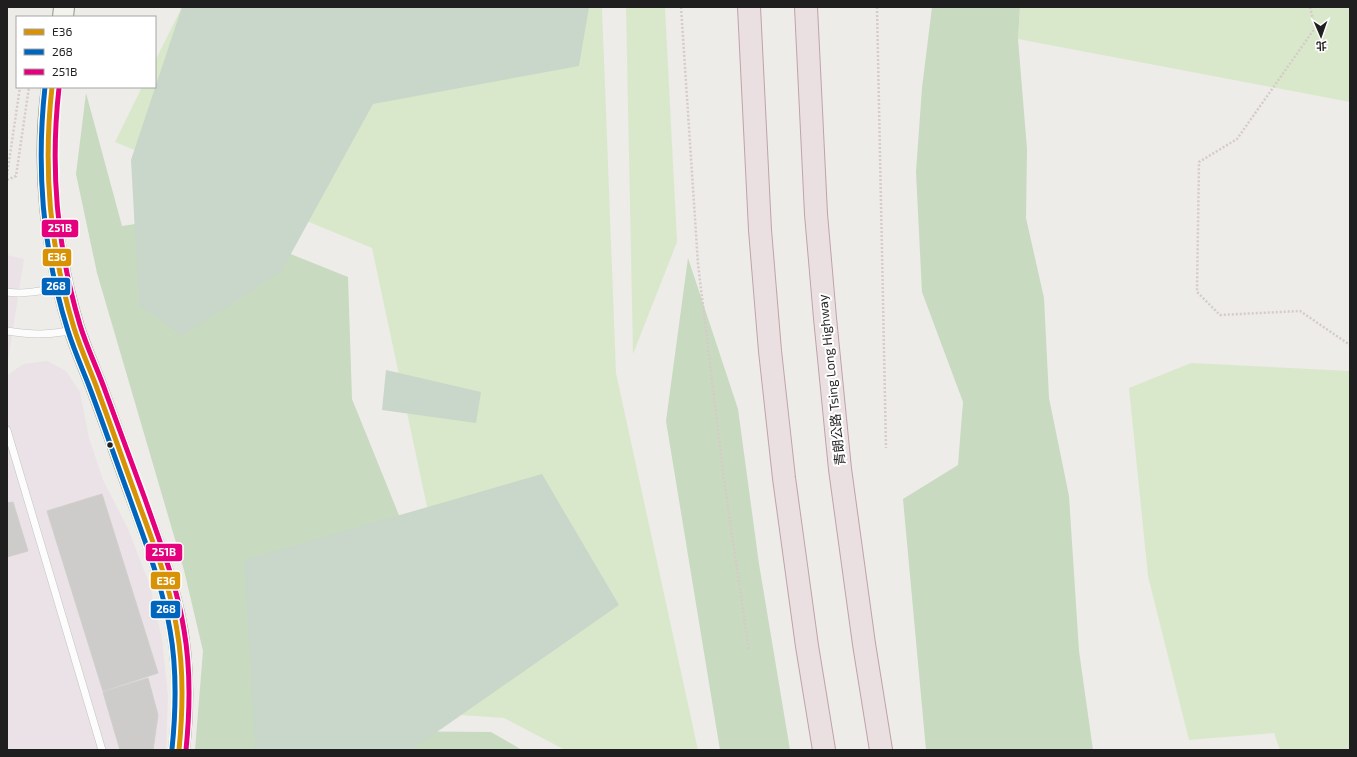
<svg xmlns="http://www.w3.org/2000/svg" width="1357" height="757" font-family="'Exo 2','Noto Sans TC',sans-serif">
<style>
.industrial{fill:#eae2e7}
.grass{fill:#d9e8ca}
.forest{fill:#c8dac0}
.cemetery{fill:#c8d7c9}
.building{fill:#ceccca;stroke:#d0ceca}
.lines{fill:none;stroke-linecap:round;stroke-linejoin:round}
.lane-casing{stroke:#c4c4c2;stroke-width:8}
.secondary-casing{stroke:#949682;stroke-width:22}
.highway-casing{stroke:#c0a2aa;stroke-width:24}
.path{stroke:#d6cbc8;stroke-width:2.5;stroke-dasharray:2 2;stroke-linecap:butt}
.lane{stroke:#fcfcfc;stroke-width:7}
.secondary{stroke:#f2f3ec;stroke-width:20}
.highway{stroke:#eae0e1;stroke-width:22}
.bus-1-casing{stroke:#fff;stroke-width:8}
.bus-2-casing{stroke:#fff;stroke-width:8}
.bus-3-casing{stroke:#fff;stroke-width:8}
.bus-1{stroke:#d79205;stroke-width:5}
.bus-2{stroke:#0065bd;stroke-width:5}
.bus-3{stroke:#e5007d;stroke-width:5}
.bus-dot{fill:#1f1f1f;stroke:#fff;stroke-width:1.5}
.labels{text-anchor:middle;stroke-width:4;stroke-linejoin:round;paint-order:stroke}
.street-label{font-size:13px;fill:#1f1f1f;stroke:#fff}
.line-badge{stroke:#fff;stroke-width:1.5}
.badge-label{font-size:11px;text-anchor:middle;font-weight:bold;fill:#fff}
</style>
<rect width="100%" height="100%" fill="#edece9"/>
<g class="industrial">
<path d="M7,255L24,259L7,367Z"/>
<path d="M47,361L66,371L80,392L89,438L103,480L128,529L150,586L162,639L168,696L166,750H7V375L24,364Z"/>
</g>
<g class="grass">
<path d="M182,7H602L616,373L698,750H565L504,718L389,710L436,549L372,248L115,142L142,87H155V61Z"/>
<path d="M626,7H665L677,242L633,354Z"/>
<path d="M1020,7H1350V102L1018,39Z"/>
<path d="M1191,363L1350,371V750H1280L1274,733L1189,740L1148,576L1129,388Z"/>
</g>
<g class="forest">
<path d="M932,7H1020L1018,39L1027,149L1026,218L1044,298L1049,398L1069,496L1079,651L1093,750H926L903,499L958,465L963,402L922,292L916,172L922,88Z"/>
<path d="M86,93L122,226L193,215L348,277L352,399L411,545L365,731L491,732L522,750H195L203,651L184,570L97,273L76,174Z"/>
<path d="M688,258L738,409L759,564L790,750H720L666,421Z"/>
</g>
<g class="cemetery">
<path d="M182,7H589L579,66L373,104L281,272L182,336L139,305L131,160Z"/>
<path d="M386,370L481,392L476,423L382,410Z"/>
<path d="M542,474L619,605L411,750H255L244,560Z"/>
</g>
<g class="building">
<path d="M102,494L158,673L103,691L47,511Z"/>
<path d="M13,502L28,551L7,557V503Z"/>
<path d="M148,678L158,715L153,750H120L103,692Z"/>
</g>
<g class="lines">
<g class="lane-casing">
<g id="lane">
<path d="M7,292C26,295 44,290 63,286"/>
<path d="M7,331C33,335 49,335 74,330"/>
<path d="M7,430L102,750"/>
</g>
</g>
<g class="secondary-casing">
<g id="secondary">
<path d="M63,17L64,7"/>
<path d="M52,87C41,166 51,252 74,328C80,347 88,365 95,383C109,420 122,458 136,496C150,534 165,573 174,613C184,658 184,705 179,750"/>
</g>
</g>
<g class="highway-casing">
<g id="highway">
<path d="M749,7L760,230L770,351L784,478L807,646L824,750"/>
<path d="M806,7L816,214L825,318L840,469L864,644L881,750"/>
</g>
</g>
<g class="path">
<path d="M681,7L698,264L723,472L749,651"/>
<path d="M877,7L886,448"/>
<path d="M1310,7L1315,28L1237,139L1199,162L1197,292L1220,315L1300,311L1350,345"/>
<path d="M7,175L20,87"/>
<path d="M7,180L16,176L29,87"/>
</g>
<use href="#lane" class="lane"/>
<use href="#secondary" class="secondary"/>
<use href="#highway" class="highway"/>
<g class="bus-1-casing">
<path id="bus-1" d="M52,87C43,168 50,250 74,328C80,347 88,365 95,383C109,420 122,458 136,496C152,540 170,584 177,630C184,670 183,710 179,750"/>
</g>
<g class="bus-2-casing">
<path id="bus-2" d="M45,87C36,169 43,252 68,331C74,350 82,368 89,386C103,423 116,461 130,499C145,542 162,584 170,630C177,669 176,710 172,749"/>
</g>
<g class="bus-3-casing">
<path id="bus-3" d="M59,88C50,168 57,248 80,325C87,348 98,370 106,393C119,428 132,464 145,499C160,542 177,585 184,630C191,670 190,710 186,750"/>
</g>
<use href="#bus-1" class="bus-1"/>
<use href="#bus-2" class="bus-2"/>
<use href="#bus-3" class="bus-3"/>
</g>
<circle class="bus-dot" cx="110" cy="445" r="3.5"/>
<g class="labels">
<g class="street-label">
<text transform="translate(831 380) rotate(-96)" y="5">青朗公路 Tsing Long Highway</text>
</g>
</g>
<g class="line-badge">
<rect x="41" y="219" width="38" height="19" rx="4" fill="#e5007d"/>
<rect x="42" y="248" width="30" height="19" rx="4" fill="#d79205"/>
<rect x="41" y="277" width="30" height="19" rx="4" fill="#0065bd"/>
<rect x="145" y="543" width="38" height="19" rx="4" fill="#e5007d"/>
<rect x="150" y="571" width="31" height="19" rx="4" fill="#d79205"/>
<rect x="150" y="600" width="31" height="19" rx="4" fill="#0065bd"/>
</g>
<g class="badge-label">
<text x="60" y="232">251B</text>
<text x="57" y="261">E36</text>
<text x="56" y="290">268</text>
<text x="164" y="556">251B</text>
<text x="166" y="585">E36</text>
<text x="166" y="613">268</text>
</g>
<rect width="1357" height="757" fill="none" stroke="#1f1f1f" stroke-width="16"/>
<rect x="16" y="16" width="140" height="72" fill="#ffffff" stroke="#a5a5a5"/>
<rect x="24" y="29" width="20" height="6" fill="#d79205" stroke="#a5a5a5"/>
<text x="52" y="36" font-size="12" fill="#1f1f1f">E36</text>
<rect x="24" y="49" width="20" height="6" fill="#0065bd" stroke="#a5a5a5"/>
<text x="52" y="56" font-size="12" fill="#1f1f1f">268</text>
<rect x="24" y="69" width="20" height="6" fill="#e5007d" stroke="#a5a5a5"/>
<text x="52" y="76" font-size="12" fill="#1f1f1f">251B</text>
<g transform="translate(1321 36) rotate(178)" stroke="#ffffff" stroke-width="3" paint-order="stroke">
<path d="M0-3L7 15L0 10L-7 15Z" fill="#1f1f1f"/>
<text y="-6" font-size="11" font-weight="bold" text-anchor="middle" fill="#1f1f1f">北</text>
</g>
</svg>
